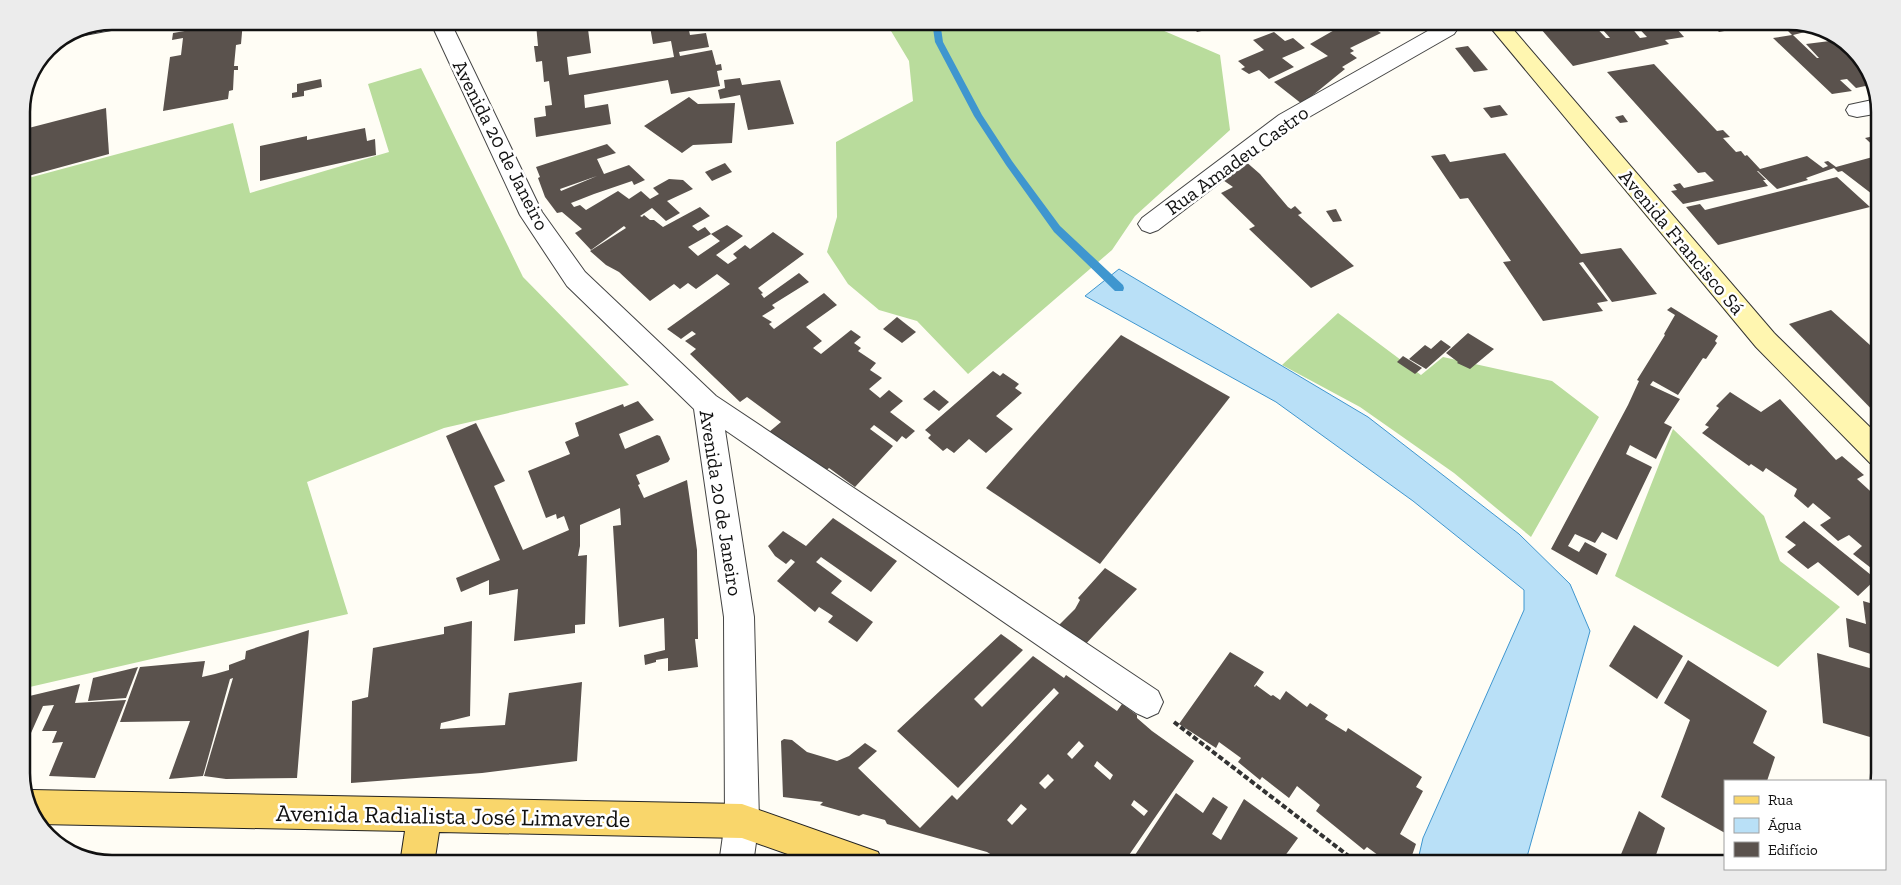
<svg xmlns="http://www.w3.org/2000/svg" width="1901" height="885" font-family="'Zilla Slab',serif">
<style>
.forest{fill:#b9dc9c}
.water{fill:#b9e0f7;stroke:#3f96cf}
.lines{fill:none;stroke-linecap:round;stroke-linejoin:round}
.stream{fill:#3f96cf;fill-rule:evenodd}
.building{fill:#5a524d;fill-rule:evenodd}
.street-casing{stroke:#444;stroke-width:2}
.secondary-casing{stroke:#333;stroke-width:2}
.primary-casing{stroke:#222;stroke-width:2}
.path{stroke:#333;stroke-width:4;stroke-dasharray:5.5 2.5;stroke-linecap:butt}
.street{fill:#fff;fill-rule:evenodd}
.secondary{fill:#fff6b0;fill-rule:evenodd}
.primary{fill:#f9d66b;fill-rule:evenodd}
.labels{text-anchor:middle;stroke-width:5;stroke-linejoin:round;paint-order:stroke}
.street-label{font-size:20px;fill:#111;stroke:#fff}
.near-street-label{font-size:24px;fill:#111;stroke:#fff}
.rim{fill:none;stroke:#111;stroke-width:2.5}
</style>
<rect width="100%" height="100%" fill="#fffdf5"/>
<g class="forest">
<path d="M885,21H1159L1162,30L1220,55L1230,130L1135,216L1112,250L968,374L917,321L879,310L848,284L827,252L837,217L836,142L913,101L909,61Z"/>
<path d="M421,68L523,277L629,385L444,428L307,482L348,614L21,689V180L233,123L250,193L389,152L368,84Z"/>
<path d="M1338,313L1421,375L1443,357L1552,381L1599,417L1531,537L1454,473L1360,407L1282,365Z"/>
<path d="M1673,429L1764,516L1780,561L1840,607L1778,667L1615,576Z"/>
</g>
<path class="water" d="M1119,269L1368,417L1519,534L1570,584L1590,631L1525,864H1417L1423,838L1524,610V590L1413,501L1276,402L1085,296Z"/>
<g class="lines">
<path class="stream" d="M932,21H940L943,42L982,115L1012,161L1060,226L1123,285L1124,288L1123,291H1115L1054,232L1006,165L974,116L935,42Z"/>
</g>
<g class="building">
<path d="M243,21L241,44L236,45L234,66H238V70H234L233,90L229,91L228,99L163,111L170,57L181,55L183,38L172,40L173,33Z"/>
<path d="M523,21H587L591,53L567,57L569,75L674,57L671,41L653,44L649,21H687L690,35L706,33L709,47L679,52L680,56L712,50L716,65L721,64L722,70L717,71L720,86L671,94L668,80L584,95L585,108L608,104L611,124L536,137L534,118L546,116L545,106L552,105L549,81L544,82L542,61L536,62L534,46H538L536,24L524,26Z"/>
<path d="M1188,21H1242V22L1197,32Z"/>
<path d="M1248,21H1292V22L1263,30L1256,22L1250,23Z"/>
<path d="M1350,21H1363L1381,33L1350,48L1354,51L1350,53L1357,58L1342,67L1345,69L1302,104L1274,82L1328,56L1310,44Z"/>
<path d="M1534,21H1590L1606,38H1610L1595,21H1626L1640,38L1647,37L1632,21H1700L1703,24L1677,29L1684,37L1665,40L1669,44L1573,66Z"/>
<path d="M1708,21H1728L1735,29L1719,32Z"/>
<path d="M1802,24L1824,28L1828,32L1821,33L1817,29L1793,35L1817,58H1819L1806,44L1838,40L1864,62L1873,88L1870,85L1856,88L1847,79L1840,80L1852,91L1832,94L1773,38L1792,35L1784,27Z"/>
<path d="M1274,32L1285,41L1293,38L1305,48L1282,58L1294,67L1269,79L1259,70L1249,74L1241,69L1245,67L1238,61L1264,50L1253,40Z"/>
<path d="M1468,46L1488,70L1474,72L1455,48Z"/>
<path d="M1654,64L1717,131L1723,130L1730,137L1723,138L1736,152L1741,151L1745,156L1747,155L1760,169L1807,156L1823,168L1828,166L1824,162L1828,161L1836,167L1880,155V192L1872,194L1842,171L1838,172L1834,168L1806,178L1808,180L1777,189L1758,171H1757L1766,180H1763L1768,186L1683,204L1671,191L1677,190L1673,185L1680,183L1684,188L1714,181L1705,172L1698,173L1607,72Z"/>
<path d="M740,78L742,85L780,80L794,124L748,130L740,95L720,99L718,90L725,88L724,80Z"/>
<path d="M321,79L322,87L304,91V96L292,98V93L297,92V84Z"/>
<path d="M689,97L698,104L735,103L732,143L693,145L682,153L644,126Z"/>
<path d="M1500,105L1508,115L1491,118L1483,108Z"/>
<path d="M106,108L109,154L21,178V130Z"/>
<path d="M1623,115L1628,122L1620,123L1615,117Z"/>
<path d="M365,128L367,141L375,139L376,155L260,181V146L307,136V140Z"/>
<path d="M1874,136L1880,142V152L1865,138Z"/>
<path d="M607,144L616,153L597,159L604,174L629,165L645,180L634,185L632,181L594,194L571,203L574,207L580,205L586,210L618,191L629,199L641,191L650,199L659,194L653,188L669,179L683,180L693,189L667,201L680,213L666,221L652,208L640,216L642,217L644,215L650,220H654L663,227L700,207L710,216L692,226L698,231L705,227L711,234L727,225L743,236L716,255L728,264L737,258L733,254L745,245L750,249L773,232L804,254L758,288L763,293L761,294L764,298L799,273L809,282L772,305L775,308L762,316L772,322L769,324L774,329L824,293L837,305L806,327L822,341L813,348L821,354L851,330L861,337L854,343L861,348L858,351L876,363L870,370L882,378L869,389L880,398L889,390L903,401L890,412L915,431L906,439L902,436L897,442L874,425L870,429L893,446L855,487L829,468L822,474L763,437L781,422L747,397L740,402L690,354L696,349L685,341L696,334L692,331L681,339L667,329L730,284L717,274L696,289L688,283L680,289L674,284L650,301L619,272L606,265L590,251L626,228L624,226L591,250L575,233L582,229L562,212L557,213L545,197L538,178L540,177L536,167ZM597,176L561,191L560,189ZM711,234L720,241L698,256L688,247Z"/>
<path d="M1505,153L1581,254L1621,248L1657,294L1612,302L1583,262L1579,263L1608,301L1597,303L1603,311L1543,321L1503,262L1511,261L1468,198L1460,199L1431,156L1445,154L1450,162Z"/>
<path d="M1244,160L1260,174L1288,207L1291,209L1295,206L1302,213L1298,215L1354,266L1311,288L1249,229L1255,226L1221,193L1233,187L1220,178Z"/>
<path d="M725,163L732,172L712,181L705,172Z"/>
<path d="M1837,177L1870,207L1718,245L1686,207L1700,204L1705,210Z"/>
<path d="M1336,209L1342,221L1333,222L1326,211Z"/>
<path d="M1671,307L1718,336L1715,341L1717,343L1706,359L1703,358L1678,395L1653,381L1650,385L1680,399L1664,423L1672,427L1656,459L1630,445L1626,454L1652,467L1617,540L1602,532L1595,543L1575,534L1568,546L1579,552L1585,542L1607,554L1597,575L1551,549L1628,405L1639,381L1637,380L1665,335L1664,334L1675,315L1667,310Z"/>
<path d="M1831,310L1880,354V418L1789,324Z"/>
<path d="M897,317L916,332L902,343L883,329Z"/>
<path d="M1468,333L1494,349L1470,369L1457,363L1458,362L1446,353Z"/>
<path d="M1121,335L1230,397L1100,564L986,488Z"/>
<path d="M1441,340L1451,347L1426,369L1409,359L1425,345L1431,349Z"/>
<path d="M1403,356L1422,368L1415,374L1397,362Z"/>
<path d="M993,371L1000,376L1003,373L1019,384L1015,388L1022,393L996,416L1013,429L986,453L969,439L954,453L947,448L943,451L928,438L931,435L925,430Z"/>
<path d="M934,390L949,402L939,411L923,399Z"/>
<path d="M1730,392L1761,412L1780,399L1836,460L1842,456L1864,475L1857,479L1880,500V575L1853,554L1862,546L1849,535L1838,541L1820,525L1831,518L1813,503L1808,508L1794,496L1797,489L1766,468L1763,472L1751,464L1749,466L1702,433L1709,427L1705,425L1719,408L1716,406Z"/>
<path d="M638,401L654,420L619,434L625,449L657,435L660,436L670,459L668,462L636,475L640,484L638,485L644,498L687,480L697,550L698,639H695L698,667L668,671V658L656,660V662L645,665L644,655L665,650L664,618L619,627L613,526L621,525L620,508L580,525V546L578,556L587,555L585,624L575,625V633L514,641L518,589L489,595V580L461,592L456,578L500,560L446,436L476,423L505,481L494,486L523,550L569,530L564,516L557,519L556,514L546,518L528,471L570,454L565,442L579,436L575,423L623,404L624,407Z"/>
<path d="M833,518L897,561L871,592L821,557L816,562L842,581L831,593L873,622L857,642L828,622L833,616L819,607L815,612L777,581L795,562L791,559L786,564L775,556L768,546L783,531L806,546Z"/>
<path d="M1804,521L1876,579L1858,596L1818,562L1808,569L1787,552L1796,545L1785,537Z"/>
<path d="M1105,568L1137,589L1082,648L1056,628L1075,609L1080,600L1078,598Z"/>
<path d="M1863,601L1880,606V657L1849,647L1846,618L1866,624Z"/>
<path d="M472,621L470,716L441,723L440,729L505,725L509,693L582,682L577,761L482,773L351,783L352,701L368,697L373,648L444,634V627Z"/>
<path d="M1634,625L1683,656L1657,699L1609,666Z"/>
<path d="M309,630L297,778L226,779L204,776L233,678L230,679L203,776L169,779L190,721L120,722L140,667L205,661L202,677L215,674L229,670V665L245,659L246,651Z"/>
<path d="M1001,634L1023,650L974,699L982,707L1033,656L1064,678L1066,675L1117,711L1122,704L1137,715V718L1152,731L1194,761L1127,858L1131,861L1176,793L1203,813L1213,797L1228,807L1212,834L1221,840L1244,799L1298,838L1279,864H1106L1099,858L1095,864H1006L987,852L887,824L885,820L863,814L859,816L820,805L823,802L783,797L781,741L784,739L792,740L807,752L837,761L849,756L865,743L877,751L858,768L920,828L952,795L957,800L1059,693L1054,688L958,788L897,731ZM1079,741L1084,746L1072,759L1067,754ZM1097,761L1113,775L1110,780L1094,766ZM1048,774L1054,780L1045,789L1039,783ZM1134,800L1148,811L1144,816L1131,805ZM1021,804L1027,809L1012,825L1007,820Z"/>
<path d="M1230,652L1264,672L1254,686L1255,687L1256,685L1271,696L1273,695L1280,700L1286,691L1307,707L1310,703L1328,715L1325,719L1346,732L1348,728L1422,777L1416,787L1423,791L1400,834L1416,844L1409,864H1395L1387,858L1386,861L1367,847L1364,850L1316,811L1320,805L1297,786L1289,798L1262,777L1260,780L1238,762L1241,758L1219,742L1216,748L1179,724Z"/>
<path d="M1817,653L1880,671V740L1823,723Z"/>
<path d="M1688,660L1767,711L1753,743L1775,757L1767,781H1725V833L1661,797L1690,720L1664,703Z"/>
<path d="M138,667L126,698L88,701L93,678Z"/>
<path d="M80,684L75,703L126,700L95,778L49,776L63,742L52,743L57,731H42L54,705L43,706L31,733L21,734V698Z"/>
<path d="M1639,811L1665,828L1653,864H1617Z"/>
<path d="M1326,855L1340,864H1322Z"/>
</g>
<g class="lines">
<g class="street-casing">
<g id="street">
<path d="M112,21H137L134,25L127,27L74,37L67,35L78,28Z"/>
<path d="M430,21H450L542,212L585,272L716,396L1158,691L1163,702L1158,713L1147,718L1136,713L725,430L754,617L759,821L753,864H719L725,821L724,617L694,409L567,286L520,215Z"/>
<path d="M1442,21H1463L1454,34L1295,125L1158,230L1150,233L1142,230L1138,224L1142,218L1279,115L1440,24Z"/>
<path d="M1877,99L1880,113L1857,117L1849,115L1846,110L1849,105Z"/>
</g>
</g>
<g class="secondary-casing">
<path id="secondary" d="M1485,21H1506L1774,333L1880,437V467L1870,463L1756,347Z"/>
</g>
<g class="primary-casing">
<path id="primary" d="M32,790L742,804L878,852L883,864H816L742,838L439,832L434,864H400L405,831L38,824L27,792Z"/>
</g>
<path class="path" d="M1174,722L1359,864"/>
<use href="#street" class="street"/>
<use href="#secondary" class="secondary"/>
<use href="#primary" class="primary"/>
</g>
<g class="labels">
<g class="street-label">
<text transform="translate(501 145) rotate(63)" y="7">Avenida 20 de Janeiro</text>
<text transform="translate(1237 160) rotate(-36)" y="7">Rua Amadeu Castro</text>
<text transform="translate(1682 242) rotate(50)" y="7">Avenida Francisco Sá</text>
<text transform="translate(721 503) rotate(81)" y="7">Avenida 20 de Janeiro</text>
</g>
<g class="near-street-label">
<text transform="translate(453 816) rotate(1)" y="8">Avenida Radialista José Limaverde</text>
</g>
</g>
<path d="M0 0H1901V885H0ZM112 30H1789A82 82 0 0 1 1871 112V773A82 82 0 0 1 1789 855H112A82 82 0 0 1 30 773V112A82 82 0 0 1 112 30Z" fill="#ececec" fill-rule="evenodd"/>
<path class="rim" d="M112 30H1789A82 82 0 0 1 1871 112V773A82 82 0 0 1 1789 855H112A82 82 0 0 1 30 773V112A82 82 0 0 1 112 30Z"/>
<rect x="1724" y="780" width="162" height="90" fill="#ffffff" stroke="#a0a0a0"/>
<rect x="1734" y="796" width="25" height="8" fill="#f9d66b" stroke="#a0a0a0"/>
<text x="1768" y="805" font-size="15" fill="#111111">Rua</text>
<rect x="1734" y="818" width="25" height="15" fill="#b9e0f7" stroke="#a0a0a0"/>
<text x="1768" y="830" font-size="15" fill="#111111">Água</text>
<rect x="1734" y="842" width="25" height="15" fill="#5a524d" stroke="#a0a0a0"/>
<text x="1768" y="855" font-size="15" fill="#111111">Edifício</text>
</svg>
